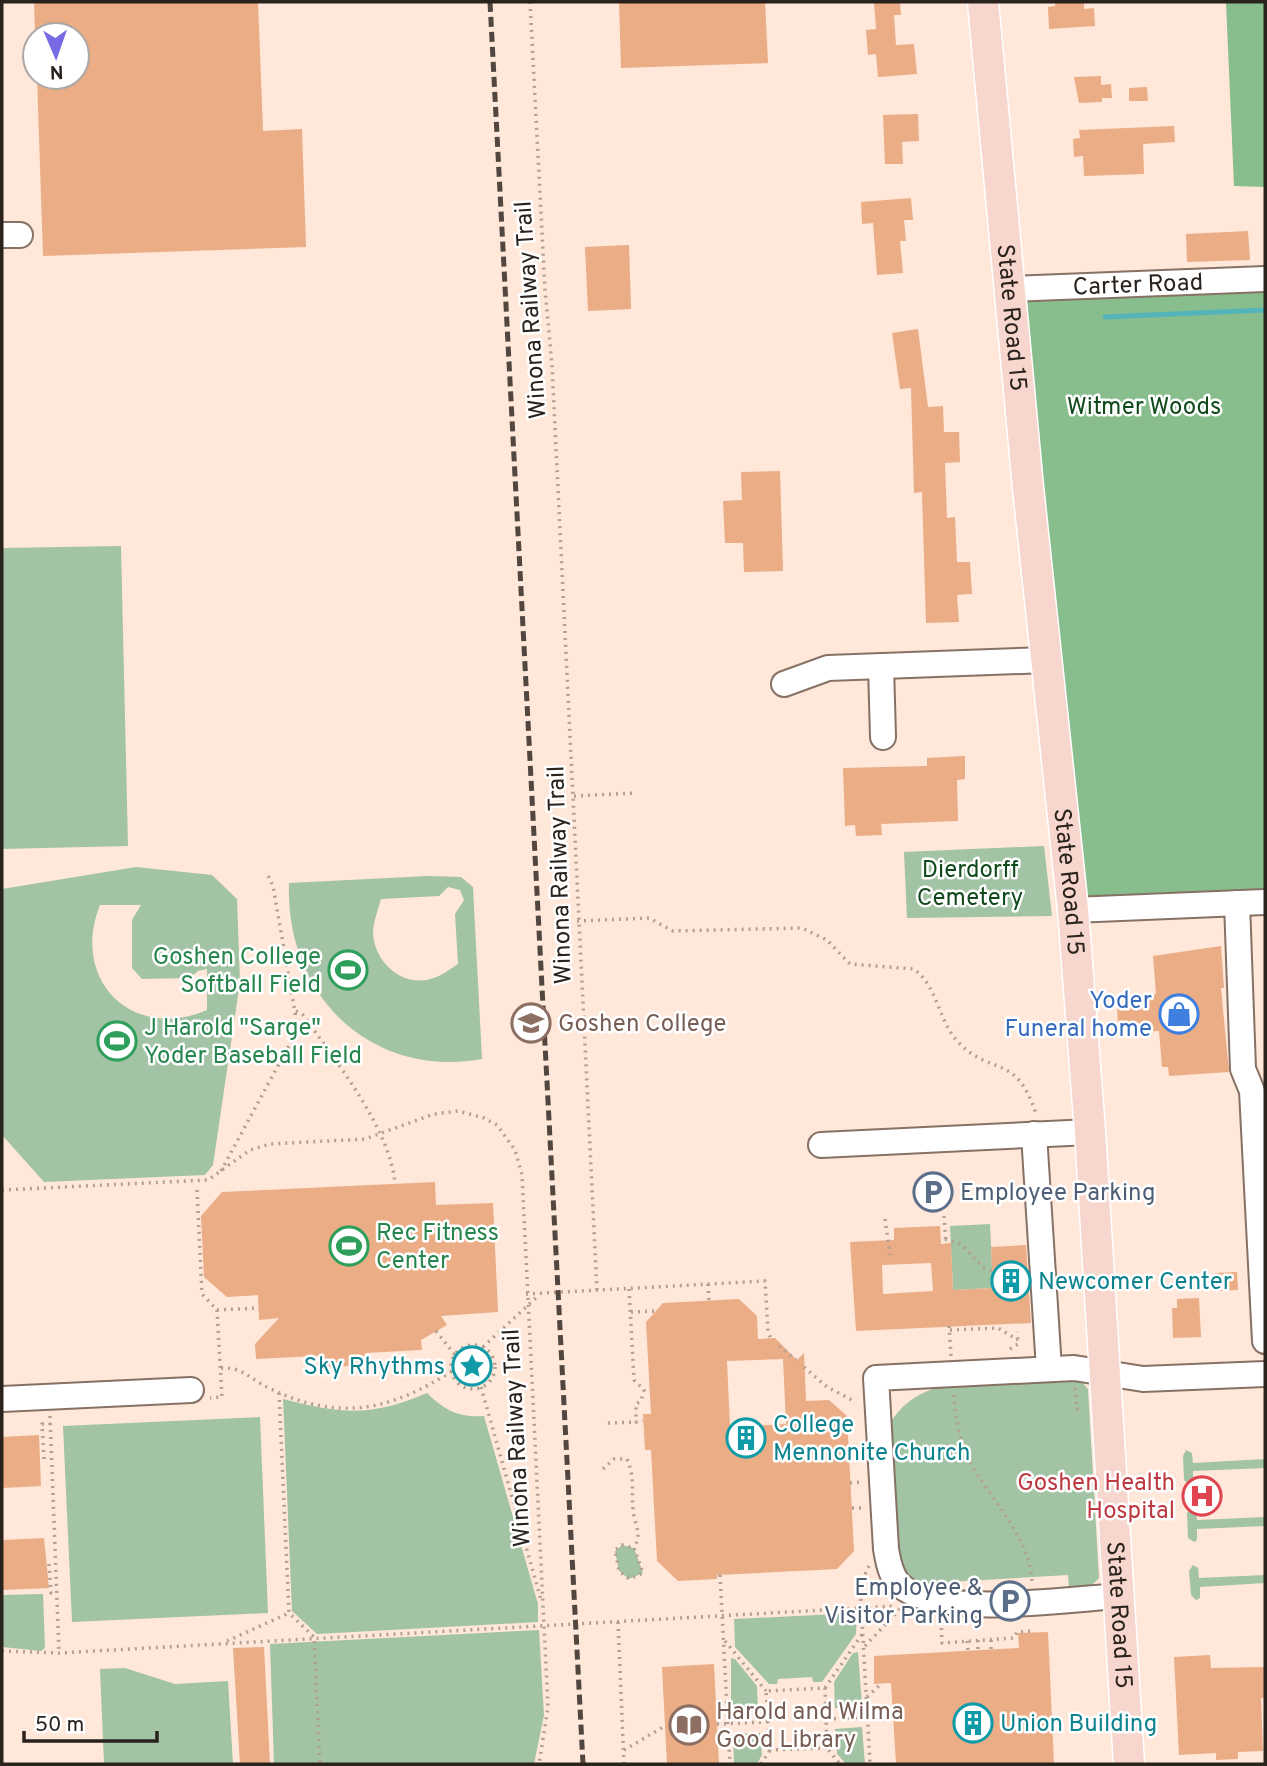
<svg xmlns="http://www.w3.org/2000/svg" width="1267" height="1766" font-family="Overpass,sans-serif">
<style>
.green{fill:#a3c3a5;fill-rule:evenodd}
.forest{fill:#88be8d}
.lines{fill:none;stroke-linecap:round;stroke-linejoin:round}
.stream{stroke:#55b4b9;stroke-width:5}
.building{fill:#ebad86;fill-rule:evenodd}
.minor-casing{stroke:#867165;stroke-width:28}
.major-casing{stroke:#fff;stroke-width:33}
.path{stroke:#b19f94;stroke-width:3.5;stroke-dasharray:2 5;stroke-linecap:butt}
.minor{stroke:#fff;stroke-width:24}
.major{stroke:#f6d6cd;stroke-width:30}
.rail{stroke:#524740;stroke-width:5;stroke-dasharray:10 5;stroke-linecap:butt}
.labels{text-anchor:middle;stroke-width:5;stroke-linejoin:round;paint-order:stroke}
.street-label{font-size:24px;fill:#2a221d;stroke:#fff}
.park-label{font-size:24px;fill:#104a1c;stroke:#fff}
.leisure-label{font-size:24px;fill:#27864d;stroke:#fff;text-anchor:start}
.shop-label{font-size:24px;fill:#366cbe;stroke:#fff;text-anchor:end}
.education-label{font-size:24px;fill:#785e54;stroke:#fff;text-anchor:start}
.service-label{font-size:24px;fill:#4e5e75;stroke:#fff;text-anchor:start}
.culture-label{font-size:24px;fill:#0d838f;stroke:#fff;text-anchor:start}
.health-label{font-size:24px;fill:#be3a42;stroke:#fff;text-anchor:end}
</style>
<rect width="100%" height="100%" fill="#ffe7d9"/>
<g class="green">
<path d="M121,546L128,846L2,849V548Z"/>
<path d="M1044,846L1052,916L907,918L904,852Z"/>
<path d="M136,867L212,875L237,899L240,982L213,1165L205,1175L44,1182L2,1135V889ZM100,905H141L132,920V968L142,979L190,978L198,971L207,969V1010C132,1042 70,980 100,905Z"/>
<path d="M428,876L461,877L473,887L482,1059C369,1079 285,994 289,883ZM448,887L460,890L464,900L455,914L458,964C450,969 443,975 434,978C403,989 373,962 373,931C374,920 378,910 381,899L439,896Z"/>
<path d="M990,1224L993,1288L953,1290L950,1226Z"/>
<path d="M1080,1380L1088,1389L1099,1578C1090,1589 1083,1588 1069,1588L1068,1575L948,1582V1593C928,1587 913,1582 899,1564L891,1422C903,1403 917,1394 938,1387Z"/>
<path d="M427,1393C444,1410 459,1418 484,1416L538,1604V1622L317,1634L292,1611L283,1399C340,1414 372,1417 427,1393Z"/>
<path d="M260,1417L268,1613L72,1622L63,1426Z"/>
<path d="M1186,1450L1192,1453L1193,1463L1265,1459V1468L1193,1471V1483L1189,1485L1184,1480L1183,1456Z"/>
<path d="M1190,1507L1196,1510L1197,1520L1265,1517V1526L1197,1529V1540L1194,1542L1188,1538L1187,1513Z"/>
<path d="M622,1545L634,1548L643,1573L629,1579L619,1571L615,1551Z"/>
<path d="M1193,1565L1198,1568L1199,1578L1265,1575V1583L1200,1587V1598L1196,1600L1191,1595L1189,1571Z"/>
<path d="M43,1594L45,1648L41,1651L2,1647V1595Z"/>
<path d="M857,1613L856,1634L822,1682H813L812,1677L778,1679L777,1684H769L735,1647L734,1619Z"/>
<path d="M539,1630L544,1715L534,1764H274L270,1644Z"/>
<path d="M858,1652L862,1705L835,1708L834,1682L853,1653Z"/>
<path d="M731,1658L735,1659L757,1686L758,1712L731,1711Z"/>
<path d="M125,1668L175,1684L228,1681L233,1764H104L100,1669Z"/>
<path d="M862,1727L865,1764H846L837,1754L835,1729Z"/>
<path d="M760,1733L762,1755L757,1764H734L733,1734Z"/>
</g>
<g class="forest">
<path d="M1226,2H1265V187L1234,186Z"/>
<path d="M1265,279V902L1073,910L1010,289Z"/>
</g>
<g class="lines">
<path class="stream" d="M1105,317L1265,310"/>
</g>
<g class="building">
<path d="M34,2H258L263,131L302,129L306,247L43,256L37,77H77V35H35Z"/>
<path d="M619,2H765L768,63L621,68Z"/>
<path d="M874,2H900L901,15H894L896,45L914,44L917,74L878,77L876,54L868,55L866,30L876,29Z"/>
<path d="M1055,2H1084V9L1094,8L1095,26L1049,29L1048,7L1055,6Z"/>
<path d="M1101,76V85L1111,84L1112,98H1102V102L1079,103L1074,77Z"/>
<path d="M1147,87L1148,101H1129V88Z"/>
<path d="M918,114L919,141L902,142L903,164H885L883,115Z"/>
<path d="M1174,126L1175,142L1143,144L1144,174L1084,176L1083,156L1074,157L1073,139L1080,138L1079,130Z"/>
<path d="M911,198L913,220H904L906,241H900L903,273L877,275L873,223L862,224L861,202Z"/>
<path d="M1248,231L1250,260L1187,262L1186,234Z"/>
<path d="M629,245L631,309L588,311L585,247Z"/>
<path d="M918,329L928,407L943,406L944,432H959L960,462L945,463L947,518L955,517L957,562H970L972,594L957,595L959,622L926,623L922,492L914,493L911,388L900,389L892,333Z"/>
<path d="M780,471L783,571L744,572L743,543H725L723,501L742,500L741,472Z"/>
<path d="M965,756V779L957,780L958,821L881,824L882,835L856,836L855,825L845,826L843,768L927,766V758Z"/>
<path d="M1221,946L1224,988H1221L1229,1072L1169,1076L1168,1067H1162L1159,1031L1140,1032L1139,1023L1118,1024L1117,1006L1137,1005V996L1156,994L1153,956Z"/>
<path d="M435,1182L436,1205L493,1203L498,1312L441,1316L447,1325L421,1340L422,1350L365,1353V1365L317,1368V1356L256,1359L255,1344L279,1318L259,1320L258,1295L227,1297L204,1277L201,1216L222,1192Z"/>
<path d="M940,1226L941,1244L951,1243L953,1290L993,1288L991,1247L1026,1245L1031,1323L856,1331L850,1242L894,1240V1228ZM931,1263L933,1291L883,1294L882,1265Z"/>
<path d="M1237,1272L1238,1290L1216,1291L1215,1273Z"/>
<path d="M1199,1298L1201,1337L1173,1338L1172,1308H1177V1299Z"/>
<path d="M739,1299L757,1316L758,1339L775,1338L797,1360L804,1353L806,1401L829,1400L847,1416L854,1551L837,1569L717,1575V1579L678,1581L657,1561L651,1450H645L643,1414H651L646,1322L663,1303ZM783,1359L786,1424L730,1427L727,1361Z"/>
<path d="M39,1435L41,1486L2,1488V1437Z"/>
<path d="M44,1538L49,1588L2,1590V1540Z"/>
<path d="M1048,1632L1054,1764H896L891,1683L874,1684V1656L1019,1648L1018,1633Z"/>
<path d="M264,1647L270,1764H240L233,1648Z"/>
<path d="M1210,1655L1211,1668L1265,1667V1698H1261L1263,1751L1238,1752V1759L1216,1760V1753L1179,1755L1174,1657Z"/>
<path d="M714,1664L719,1764H667L662,1667Z"/>
</g>
<g class="lines">
<g class="minor-casing">
<g id="minor">
<path d="M2,235H20"/>
<path id="s1" d="M1010,289L1265,279"/>
<path d="M881,666L883,737"/>
<path d="M784,684L828,668L1047,660"/>
<path d="M1237,903L1243,1069L1252,1091L1265,1341"/>
<path d="M1073,910L1265,902"/>
<path d="M1034,1134L1049,1369"/>
<path d="M821,1145L1090,1132"/>
<path d="M2,1399L191,1390"/>
<path d="M1119,1596C1070,1599 933,1619 899,1584C890,1575 888,1560 886,1549L876,1378L1074,1368L1143,1379L1265,1374"/>
</g>
</g>
<g class="major-casing">
<g id="major">
<path id="s2" d="M983,2L1028,487L1073,910L1090,1132L1129,1764"/>
</g>
</g>
<g class="path">
<path d="M530,2L545,290L552,365L597,1291"/>
<path d="M574,796L635,793"/>
<path d="M577,921L649,918L673,931L802,928L827,940L850,964L914,969C939,988 938,1022 959,1043C992,1077 1016,1052 1036,1114"/>
<path d="M296,1011L303,1015C335,1060 391,1130 395,1184"/>
<path d="M221,1171L293,1038L297,1024L273,886L267,873"/>
<path d="M2,1190L208,1180L250,1150L270,1144L365,1139L434,1114L458,1111L484,1118L497,1125L515,1150L522,1175L548,1707L539,1764"/>
<path d="M197,1190L202,1294L217,1310L222,1397L210,1398"/>
<path d="M944,1216L946,1244"/>
<path d="M885,1219L890,1255"/>
<path d="M945,1239L961,1244L984,1268L992,1271"/>
<path d="M708,1284L709,1301"/>
<path d="M629,1289L634,1380L644,1390L641,1401L636,1404V1422L643,1421"/>
<path d="M526,1294L765,1281L768,1331L771,1339"/>
<path d="M217,1310L258,1308"/>
<path d="M631,1312L656,1311"/>
<path d="M949,1326L951,1356"/>
<path d="M950,1330L998,1328L1018,1340"/>
<path d="M436,1331L455,1355"/>
<circle cx="473" cy="1367" r="22"/>
<path d="M779,1346L796,1360"/>
<path d="M483,1347L539,1295"/>
<path d="M1010,1349L1018,1344L1017,1332"/>
<path d="M804,1367L827,1387L856,1402"/>
<path d="M221,1368C244,1367 249,1379 269,1388C338,1422 390,1411 452,1371"/>
<path d="M481,1387L541,1600"/>
<path d="M1075,1388L1077,1409L1083,1410"/>
<path d="M279,1393L289,1613L314,1637L320,1764"/>
<path d="M954,1395C955,1416 959,1438 968,1458C988,1498 1030,1535 1032,1582"/>
<path d="M50,1416L59,1653"/>
<path d="M608,1423L636,1422"/>
<path d="M44,1459L42,1424H50"/>
<path d="M603,1469L614,1459H627C636,1479 630,1495 634,1516C637,1530 641,1534 634,1548L643,1573L629,1579L619,1571L615,1550L622,1545L634,1548"/>
<path d="M850,1483L864,1482"/>
<path d="M852,1508H865"/>
<path d="M49,1564L51,1593H57"/>
<path d="M869,1566L860,1585L870,1764"/>
<path d="M720,1575L730,1764"/>
<path d="M941,1621L942,1643L1014,1638L1017,1632L1034,1631"/>
<path d="M618,1622L624,1764"/>
<path d="M978,1640V1651"/>
<path d="M991,1640V1650"/>
<path d="M227,1641L289,1613"/>
<path d="M725,1641L766,1691"/>
<path d="M967,1641L968,1651"/>
<path d="M865,1646L901,1608"/>
<path d="M2,1651L59,1653L895,1606"/>
<path d="M825,1688L863,1633"/>
<path d="M867,1697L881,1684"/>
<path d="M827,1719L868,1717"/>
<path d="M717,1724L767,1722"/>
<path d="M827,1748L770,1750L766,1691L825,1688L827,1748L840,1764"/>
<path d="M624,1750L665,1726"/>
<path d="M761,1764L770,1750"/>
</g>
<use href="#minor" class="minor"/>
<use href="#major" class="major"/>
<path class="rail" d="M490,2L583,1764"/>
</g>
<defs>
<g id="stadium-ring" transform="scale(2.0125)"><circle r="9.5" fill="#fff" stroke="#2e9e5b" stroke-width="1.5"/><path d="M0-5a6.5 5 0 1 0 0 10a6.5 5 0 1 0 0-10ZM-3.5-1.8h7v3.6h-7Z" fill="#2e9e5b"/></g>
<g id="shop-ring" transform="scale(2.0125)"><circle r="9.5" fill="#fff" stroke="#3f7fe0" stroke-width="1.5"/><path d="M-5-2.5h2.3a2.7 3.5 0 0 1 5.4 0H5L5.5 6h-11ZM-1.5-2.5h3a1.5 2.3 0 0 0-3 0Z" fill="#3f7fe0"/></g>
<g id="university-ring" transform="scale(2.0125)"><circle r="9.5" fill="#fff" stroke="#8d6e63" stroke-width="1.5"/><path d="M0-5L7-2L0 1L-7-2ZM-4 1L0 2.5L4 1V4Q0 6-4 4Z" fill="#8d6e63"/></g>
<g id="parking-ring" transform="scale(2.0125)"><circle r="9.5" fill="#fff" stroke="#5c6f8a" stroke-width="1.5"/><path d="M-3.5-5.5H1a3.5 3.5 0 0 1 0 7H-1V5.5H-3.5ZM-1-3.4V-.6H.8a1.4 1.4 0 0 0 0-2.8Z" fill="#5c6f8a"/></g>
<g id="building-ring" transform="scale(2.0125)"><circle r="9.5" fill="#fff" stroke="#0f9aa8" stroke-width="1.5"/><path d="M-4-6H4V6H1V3H-1V6H-4ZM-2.5-4.3h1.7v1.8h-1.7ZM.8-4.3h1.7v1.8H.8ZM-2.5-1h1.7V.8h-1.7ZM.8-1h1.7V.8H.8Z" fill="#0f9aa8"/></g>
<g id="sight-ring" transform="scale(2.0125)"><circle r="9.5" fill="#fff" stroke="#0f9aa8" stroke-width="1.5"/><path d="M0-6L1.8-2.2L6-1.7L2.9 1.2L3.7 5.4L0 3.3L-3.7 5.4L-2.9 1.2L-6-1.7L-1.8-2.2Z" fill="#0f9aa8"/></g>
<g id="hospital-ring" transform="scale(2.0125)"><circle r="9.5" fill="#fff" stroke="#e0444e" stroke-width="1.5"/><path d="M-5-5h3v3.5h4V-5h3V5h-3V1.5h-4V5h-3Z" fill="#e0444e"/></g>
<g id="library-ring" transform="scale(2.0125)"><circle r="9.5" fill="#fff" stroke="#8d6e63" stroke-width="1.5"/><path d="M-6-4Q-3-5.5-.7-3.5V5Q-3 3-6 4ZM6-4Q3-5.5 .7-3.5V5Q3 3 6 4Z" fill="#8d6e63"/></g>
</defs>
<g fill-rule="evenodd">
<use href="#stadium-ring" x="348" y="970"/>
<use href="#shop-ring" x="1179" y="1014"/>
<use href="#university-ring" x="531" y="1023"/>
<use href="#stadium-ring" x="117" y="1041"/>
<use href="#parking-ring" x="933" y="1192"/>
<use href="#stadium-ring" x="349" y="1246"/>
<use href="#building-ring" x="1011" y="1281"/>
<use href="#sight-ring" x="472" y="1366"/>
<use href="#building-ring" x="746" y="1438"/>
<use href="#hospital-ring" x="1202" y="1496"/>
<use href="#parking-ring" x="1010" y="1601"/>
<use href="#building-ring" x="973" y="1723"/>
<use href="#library-ring" x="689" y="1725"/>
</g>
<g class="labels">
<g class="street-label">
<text dy="8" stroke="none"><textPath href="#s1" startOffset="128">Carter Road</textPath></text>
<text transform="translate(530 310) rotate(-94)" y="8">Winona Railway Trail</text>
<text dy="8" stroke="none"><textPath href="#s2" startOffset="317">State Road 15</textPath></text>
<text transform="translate(559 875) rotate(-92)" y="8">Winona Railway Trail</text>
<text dy="8" stroke="none"><textPath href="#s2" startOffset="884">State Road 15</textPath></text>
<text transform="translate(516 1438) rotate(-93)" y="8">Winona Railway Trail</text>
<text dy="8" stroke="none"><textPath href="#s2" startOffset="1619">State Road 15</textPath></text>
</g>
<g class="park-label">
<text x="1144" y="414">Witmer Woods</text>
<text x="970" y="877">Dierdorff<tspan x="970" dy="28">Cemetery</tspan></text>
</g>
<g class="leisure-label">
<text x="321" y="964" text-anchor="end">Goshen College<tspan x="321" dy="28">Softball Field</tspan></text>
<text x="144" y="1035">J Harold "Sarge"<tspan x="144" dy="28">Yoder Baseball Field</tspan></text>
<text x="376" y="1240">Rec Fitness<tspan x="376" dy="28">Center</tspan></text>
</g>
<g class="shop-label">
<text x="1152" y="1008">Yoder<tspan x="1152" dy="28">Funeral home</tspan></text>
</g>
<g class="education-label">
<text x="558" y="1031">Goshen College</text>
<text x="716" y="1719">Harold and Wilma<tspan x="716" dy="28">Good Library</tspan></text>
</g>
<g class="service-label">
<text x="960" y="1200">Employee Parking</text>
<text x="983" y="1595" text-anchor="end">Employee &amp;<tspan x="983" dy="28">Visitor Parking</tspan></text>
</g>
<g class="culture-label">
<text x="1038" y="1289">Newcomer Center</text>
<text x="445" y="1374" text-anchor="end">Sky Rhythms</text>
<text x="773" y="1432">College<tspan x="773" dy="28">Mennonite Church</tspan></text>
<text x="1000" y="1731">Union Building</text>
</g>
<g class="health-label">
<text x="1175" y="1490">Goshen Health<tspan x="1175" dy="28">Hospital</tspan></text>
</g>
</g>
<rect width="1267" height="1766" fill="none" stroke="#2a221d" stroke-width="7"/>
<g transform="translate(56 56) rotate(178)"><circle r="33" fill="#ffffff" stroke="#aaa7a5" stroke-width="2"/>
<path d="M0-5L12 26L0 18L-12 26Z" fill="#786ae5"/>
<text y="-10" font-size="19" font-weight="bold" text-anchor="middle" fill="#2a221d">N</text>
</g>
<path d="M24 1731v10h133v-10" fill="none" stroke="#2a221d" stroke-width="3.5"/>
<text x="35" y="1731" font-size="21" fill="#2a221d" stroke="#ffffff" stroke-width="5" paint-order="stroke">50 m</text>
</svg>
